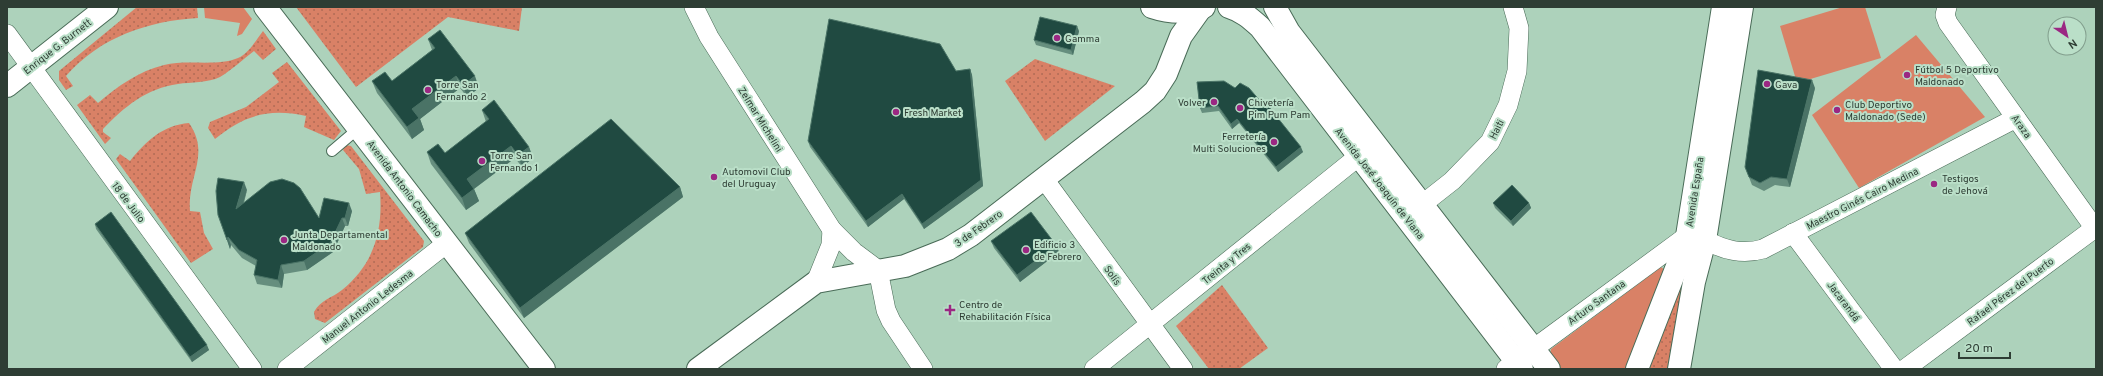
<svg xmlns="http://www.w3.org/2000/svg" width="2103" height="376" font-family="Overpass,sans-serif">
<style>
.grass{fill:url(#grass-dots)}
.green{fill:#d98166}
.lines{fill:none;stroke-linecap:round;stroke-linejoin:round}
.service-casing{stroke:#496b57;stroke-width:12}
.minor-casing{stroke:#496b57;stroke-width:20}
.tertiary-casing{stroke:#496b57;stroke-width:24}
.secondary-casing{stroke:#496b57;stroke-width:24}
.service{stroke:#fff;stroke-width:10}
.minor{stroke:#fff;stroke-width:19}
.tertiary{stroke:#fff;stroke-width:22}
.secondary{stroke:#fff;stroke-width:22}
.wall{fill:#668e7e}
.shaded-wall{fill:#4a7366}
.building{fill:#204a41;stroke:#4a7366}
.poi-dot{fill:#9b2783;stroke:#badfc8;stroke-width:1.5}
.labels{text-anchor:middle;stroke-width:4;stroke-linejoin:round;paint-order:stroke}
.poi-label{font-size:10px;fill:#2e3d34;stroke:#badfc8;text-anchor:start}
.street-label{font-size:10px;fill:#2e3d34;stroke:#badfc8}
</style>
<defs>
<pattern id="grass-dots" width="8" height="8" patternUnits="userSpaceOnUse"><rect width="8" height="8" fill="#d98166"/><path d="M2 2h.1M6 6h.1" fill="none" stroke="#b06b55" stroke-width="1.8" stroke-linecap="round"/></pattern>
</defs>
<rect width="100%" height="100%" fill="#add2bb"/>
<g class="grass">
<path d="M137,7H197L198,18C148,21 100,37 66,76L73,86L66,90L59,80V71Z"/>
<path d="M296,7H522L519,31L448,17L356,87Z"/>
<path d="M263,31L276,49L263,60L254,51C243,59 232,70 220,77C208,83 191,82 178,84C147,88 124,107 103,129V132L111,138L105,144L77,105L90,95L98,103C118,86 139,71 164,65C187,59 217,67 238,58C249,53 256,40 263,31Z"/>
<path d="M1035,59L1115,86L1045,141L1005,81Z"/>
<path d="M287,62L341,131L334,140L304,127L306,116C269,108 244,115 215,139L208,128L210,122L246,107L279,82L272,73Z"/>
<path d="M189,123C211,155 187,176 190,211L200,212L204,233L213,249L191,263L116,159L120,154L130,161C146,141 163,125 189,123Z"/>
<path d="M346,145L351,146L424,241L423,247L325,323L315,319L314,312C320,300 332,298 342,290C374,264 383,231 380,192L366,194L359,169L343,150Z"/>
<path d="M1687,264L1671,369H1644Z"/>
<path d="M1222,285L1268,348L1239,369H1209L1176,326Z"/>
</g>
<g class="green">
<path d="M204,7H243L252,19L242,34L237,36L240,23L205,18Z"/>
<path d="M1843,7H1865L1881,58L1797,83L1780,26Z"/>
<path d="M1916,35L1985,117L1859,188L1812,115Z"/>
<path d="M1661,267L1665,270L1626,369H1562L1550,354L1551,349Z"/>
</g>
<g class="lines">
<g class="service-casing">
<path id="service" d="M332,151L359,128"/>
</g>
<g class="minor-casing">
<g id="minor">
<path d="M694,7L709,37L832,230L854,252L878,270L886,310L891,321L923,369"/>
<path d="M1947,7L1945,15L1948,23L2096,230"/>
<path d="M7,34L252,369"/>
<path d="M1044,179L1183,369"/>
<path d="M1410,214L1452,181L1490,142L1508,105L1517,71L1519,28L1513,7"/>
<path d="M1793,233L1894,369"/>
<path d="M1705,240C1724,250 1742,255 1763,249L2016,118"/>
<path d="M816,282L831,245L832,230"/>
<path d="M287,369L447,243"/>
<path d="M1094,369L1359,156"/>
<path d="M1506,369L1687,236"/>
<path d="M1905,369L2095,228"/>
</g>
</g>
<g class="tertiary-casing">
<g id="tertiary">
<path d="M265,7L544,369"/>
<path d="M7,86L107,7"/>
<path d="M698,369L816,282L905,266L948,249L971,235L1143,102L1155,91L1166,74L1181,36L1201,8"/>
</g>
</g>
<g class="secondary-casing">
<g id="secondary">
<path d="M1152,7C1170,13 1187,14 1204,7"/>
<path d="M1229,7C1242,11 1250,18 1260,27L1522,369"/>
<path d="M1275,7L1289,32L1549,369"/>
<path d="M1637,369L1681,256L1687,236L1723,7"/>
<path d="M1679,369L1694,282L1705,240L1742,7"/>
</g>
</g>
<use href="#service" class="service"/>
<use href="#minor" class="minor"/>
<use href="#tertiary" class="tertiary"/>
<use href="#secondary" class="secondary"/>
</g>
<g class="wall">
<path d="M1079,31L1073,55L1036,45L1034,40Z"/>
<path d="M428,39L479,88L467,97L460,88L420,119L424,130L412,139L377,93L372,81H392L432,50Z"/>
<path d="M970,69L972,75L983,186L924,229L904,199L868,227L810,147L808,141L956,71Z"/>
<path d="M1197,82L1303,152L1278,172L1239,123L1232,129L1219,111L1202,113L1200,108Z"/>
<path d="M1815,88L1790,187L1775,185L1764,191L1752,185L1745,167Z"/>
<path d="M482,110L529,147L533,158L522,167L515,158L474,189L479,201L466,210L431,164L427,152L445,153L486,122Z"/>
<path d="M680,187L683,197L524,318L469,243L465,233Z"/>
<path d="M247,190L244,203L319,218L352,211L348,226H345L333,252L307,270L284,274L282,288L257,284L254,275L256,266L242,258L231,245L230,249L227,240Z"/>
<path d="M1493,203H1529L1531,208L1513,226L1495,208Z"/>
<path d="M95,224L209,350L192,362L96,229Z"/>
<path d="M991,241L1056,245L1059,252L1020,282L994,248Z"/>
</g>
<g class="shaded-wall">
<path d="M1077,26L1079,31L1073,55L1071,50Z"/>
<path d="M970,69L972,75L983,186L924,229L922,224Z"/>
<path d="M456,76L460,88L420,119L424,130L412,139L407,127L412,109Z"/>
<path d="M475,76L479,88L467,97L463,85Z"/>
<path d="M1812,80L1815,88L1790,187L1787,179Z"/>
<path d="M1237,119L1239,123L1232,129L1231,124Z"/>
<path d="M511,146L515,158L471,191L467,179Z"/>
<path d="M529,147L533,158L522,167L518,155Z"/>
<path d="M1301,147L1303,152L1278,172L1276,167Z"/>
<path d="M244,182L247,190L239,217L236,209Z"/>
<path d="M680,187L683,197L524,318L520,308Z"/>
<path d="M474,189L479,201L466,210L462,198Z"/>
<path d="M902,194L904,199L868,227L866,221Z"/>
<path d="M349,203L352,211L348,226L345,218Z"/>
<path d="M1529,203L1531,208L1513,226L1511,221Z"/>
<path d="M342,218L345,226L333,252L307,270L304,261Z"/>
<path d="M228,237L231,245L230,249L227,240Z"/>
<path d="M1056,245L1059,252L1020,282L1017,275Z"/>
<path d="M281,265L284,274L282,288L278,280Z"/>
<path d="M207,345L209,350L192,362L190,357Z"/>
</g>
<g class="building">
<path d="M1040,17L1077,26L1071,50L1034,40Z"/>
<path d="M829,19L940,44L956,71L970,69L981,180L922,224L902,194L866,221L808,141Z"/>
<path d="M440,30L475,76L463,85L456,76L412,109L419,118L407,127L372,81L385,72L392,81L435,48L428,39Z"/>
<path d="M1758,70L1812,80L1787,179L1771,177L1760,183L1749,177L1745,167Z"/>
<path d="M1224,81L1235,88L1240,83L1249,88L1267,109L1269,107L1301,147L1276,167L1237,119L1231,124L1218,106L1200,108L1197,82Z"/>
<path d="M494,100L529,147L518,155L511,146L467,179L474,189L462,198L427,152L438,144L445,153L489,119L482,110Z"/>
<path d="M611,119L680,187L520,308L465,233Z"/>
<path d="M218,178L244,182L236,209L270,182L282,179L294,183L300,188L319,218L324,198L349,203L345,218H342L330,243L304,261L281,265L278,280L254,275L257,260L239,250L228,237L227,240L218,215L216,191Z"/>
<path d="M1512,185L1529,203L1511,221L1493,203Z"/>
<path d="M111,212L207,345L190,357L95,224Z"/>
<path d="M1031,212L1056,245L1017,275L991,241Z"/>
</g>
<g class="poi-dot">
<circle cx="1057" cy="38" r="4"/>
<circle cx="1907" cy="75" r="4"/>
<circle cx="1767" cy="84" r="4"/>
<circle cx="428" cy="90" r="4"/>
<circle cx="1214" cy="102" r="4"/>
<circle cx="1240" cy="108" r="4"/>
<circle cx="1837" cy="110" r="4"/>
<circle cx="896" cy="112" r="4"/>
<circle cx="1274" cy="142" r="4"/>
<circle cx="482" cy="161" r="4"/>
<circle cx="714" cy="177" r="4"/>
<circle cx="1934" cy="184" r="4"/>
<circle cx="284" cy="240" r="4"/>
<circle cx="1026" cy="250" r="4"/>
<path d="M948 304h4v4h4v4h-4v4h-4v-4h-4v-4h4z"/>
</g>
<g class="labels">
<g class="poi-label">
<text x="1065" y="42">Gamma</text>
<text x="1915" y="73">Fútbol 5 Deportivo<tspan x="1915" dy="12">Maldonado</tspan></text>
<text x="436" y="88">Torre San<tspan x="436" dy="12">Fernando 2</tspan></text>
<text x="1775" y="88">Gava</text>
<text x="1206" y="106" text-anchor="end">Volver</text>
<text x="1248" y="106">Chivetería<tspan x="1248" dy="12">Pim Pum Pam</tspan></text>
<text x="1845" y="108">Club Deportivo<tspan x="1845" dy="12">Maldonado (Sede)</tspan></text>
<text x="904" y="116">Fresh Market</text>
<text x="1266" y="140" text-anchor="end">Ferretería<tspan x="1266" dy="12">Multi Soluciones</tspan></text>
<text x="490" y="159">Torre San<tspan x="490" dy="12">Fernando 1</tspan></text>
<text x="722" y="175">Automovil Club<tspan x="722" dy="12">del Uruguay</tspan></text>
<text x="1942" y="182">Testigos<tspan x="1942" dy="12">de Jehová</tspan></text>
<text x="292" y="238">Junta Departamental<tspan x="292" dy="12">Maldonado</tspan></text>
<text x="1034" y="248">Edificio 3<tspan x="1034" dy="12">de Febrero</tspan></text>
<text x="959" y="308">Centro de<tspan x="959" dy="12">Rehabilitación Física</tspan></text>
</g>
<g class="street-label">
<text transform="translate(57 46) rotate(-38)" y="4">Enrique G. Burnett</text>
<text transform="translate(761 119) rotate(58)" y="4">Zelmar Michelini</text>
<text transform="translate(2022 126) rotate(54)" y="4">Araza</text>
<text transform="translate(1496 129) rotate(-63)" y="4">Haiti</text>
<text transform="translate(1380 183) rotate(52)" y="4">Avenida José Joaquín de Viana</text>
<text transform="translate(405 188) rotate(53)" y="4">Avenida Antonio Camacho</text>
<text transform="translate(1694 192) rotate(-81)" y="4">Avenida España</text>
<text transform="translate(1862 198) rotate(-27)" y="4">Maestro Ginés Cairo Medina</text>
<text transform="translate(129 202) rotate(53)" y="4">18 de Julio</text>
<text transform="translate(978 228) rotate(-35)" y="4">3 de Febrero</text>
<text transform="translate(1226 263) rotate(-39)" y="4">Treinta y Tres</text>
<text transform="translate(1113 275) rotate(54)" y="4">Solís</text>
<text transform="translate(2010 291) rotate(-37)" y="4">Rafael Pérez del Puerto</text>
<text transform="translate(1844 301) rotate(53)" y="4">Jacarandá</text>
<text transform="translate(1596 302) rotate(-36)" y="4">Arturo Santana</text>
<text transform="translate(367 306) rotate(-38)" y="4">Manuel Antonio Ledesma</text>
</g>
</g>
<rect width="2103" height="376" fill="none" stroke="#2e3d34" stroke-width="16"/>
<g transform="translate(2067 36) rotate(145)"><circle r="19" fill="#badfc8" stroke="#829e8d"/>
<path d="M0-3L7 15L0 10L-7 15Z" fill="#9b2783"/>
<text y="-6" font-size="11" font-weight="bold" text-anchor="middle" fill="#2e3d34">N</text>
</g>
<path d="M1959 352v6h51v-6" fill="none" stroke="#2e3d34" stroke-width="2"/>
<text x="1965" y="352" font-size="12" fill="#2e3d34" stroke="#badfc8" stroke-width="3" paint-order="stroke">20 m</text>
</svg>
